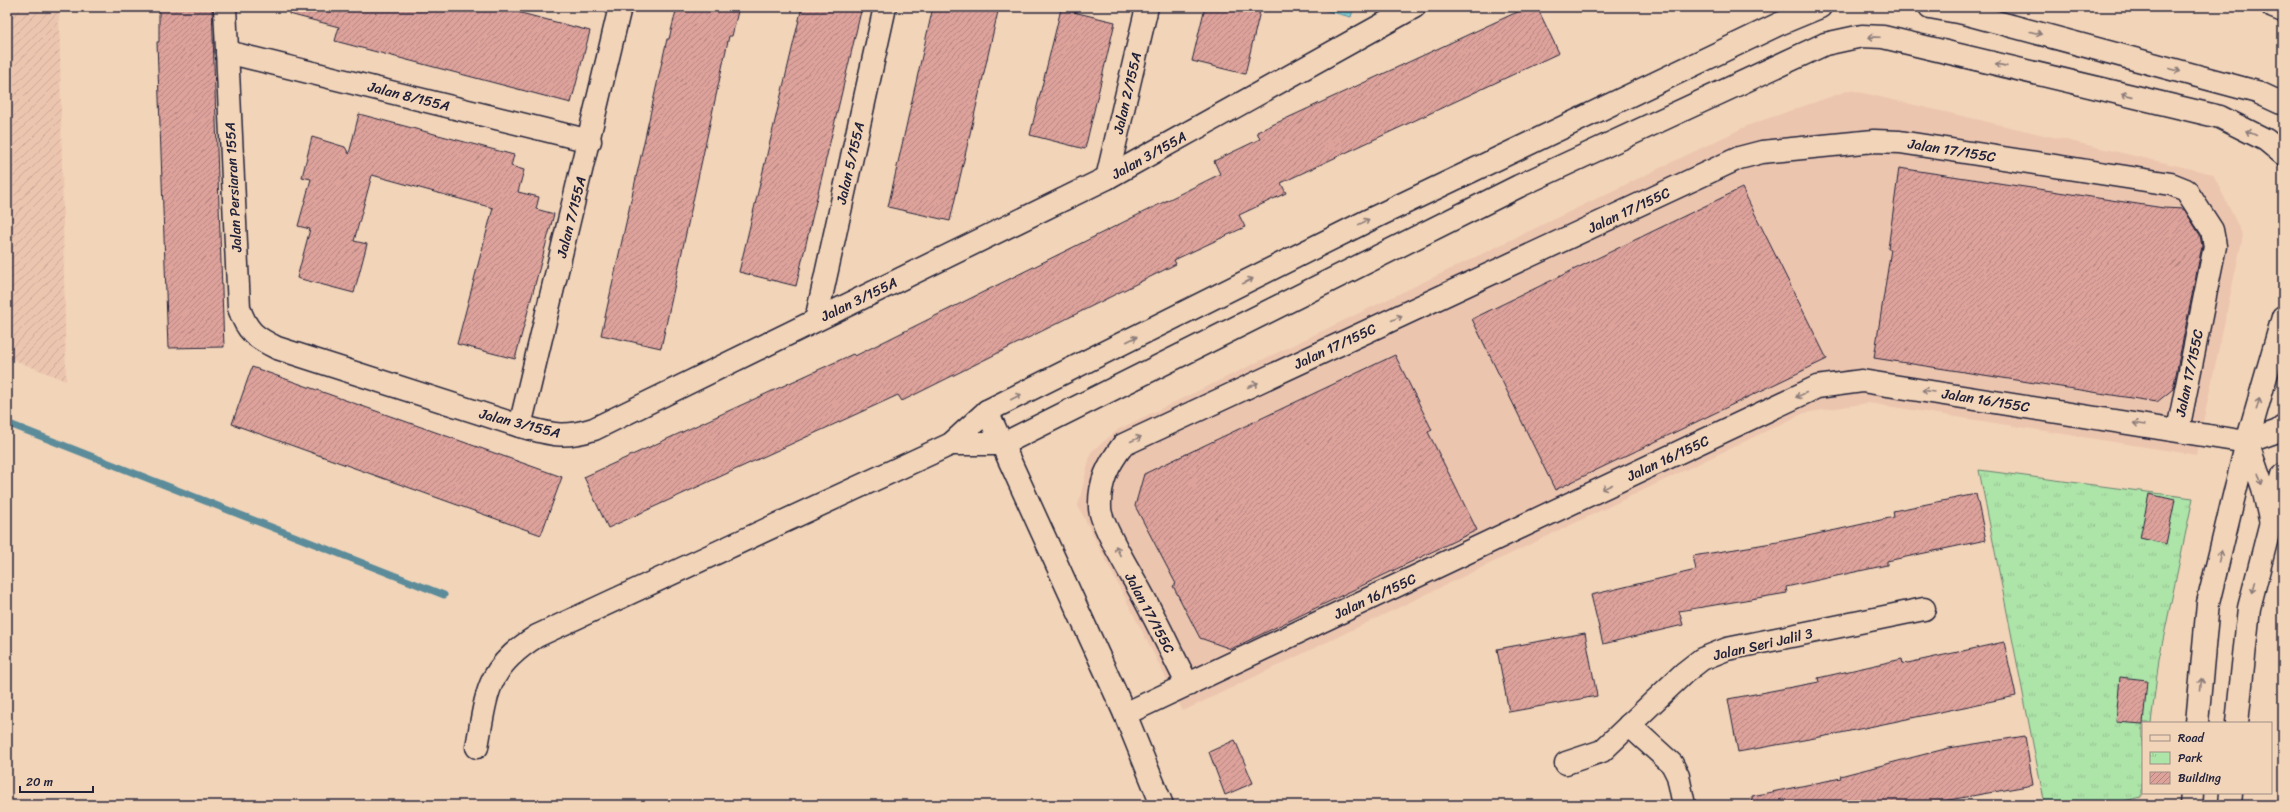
<svg xmlns="http://www.w3.org/2000/svg" width="2290" height="812" font-family="Sriracha,sans-serif">
<style>
.built{fill:#ecc5af}
.industrial{fill:url(#industrial-furrows)}
.park{fill:url(#park-tufts);stroke:#688372}
.water{fill:url(#water-waves);stroke:#5b8c9a}
.lines{fill:none;stroke-linecap:round;stroke-linejoin:round}
.stream{stroke:#5b8c9a;stroke-width:7}
.building{fill:url(#building-hatch);stroke:#22223b}
.minor-casing{stroke:#22223b;stroke-width:25}
.tertiary-casing{stroke:#22223b;stroke-width:25}
.minor{stroke:#f2d4b8;stroke-width:22}
.tertiary{stroke:#f2d4b8;stroke-width:22}
.oneway{stroke:#8a7b7a}
.labels{text-anchor:middle;stroke-width:3.5;stroke-linejoin:round;paint-order:stroke}
.street-label{font-size:14px;fill:#22223b;stroke:#f2d4b8}
</style>
<defs>
<pattern id="industrial-furrows" width="10" height="10" patternUnits="userSpaceOnUse"><rect width="10" height="10" fill="#ecc5af"/><path d="M-1 1l2-2M0 10L10 0M9 11l2-2" fill="none" stroke="#caa997"/></pattern>
<pattern id="park-tufts" width="24" height="20" patternUnits="userSpaceOnUse"><rect width="24" height="20" fill="#ade4a8"/><path d="M3 7l-1-3M5 7V3M7 7l1-3M15 17l-1-3M17 17v-4M19 17l1-3" fill="none" stroke="#95c392"/></pattern>
<pattern id="water-waves" width="16" height="10" patternUnits="userSpaceOnUse"><rect width="16" height="10" fill="#81d3d9"/><path d="M0 5q4-4 8 0t8 0" fill="none" stroke="#6fb5bb"/></pattern>
<pattern id="building-hatch" width="6" height="6" patternUnits="userSpaceOnUse"><rect width="6" height="6" fill="#dda39b"/><path d="M-1 1l2-2M0 6l6-6M5 7l2-2" fill="none" stroke="#b38480"/></pattern>
</defs>
<rect width="100%" height="100%" fill="#f2d4b8"/>
<filter id="ink" filterUnits="userSpaceOnUse"><feTurbulence type="fractalNoise" baseFrequency=".025" numOctaves="2"/><feDisplacementMap in="SourceGraphic" scale="8" xChannelSelector="R" yChannelSelector="G"/><feConvolveMatrix kernelMatrix="1 2 1 2 8 2 1 2 1" color-interpolation-filters="sRGB"/></filter>
<g filter="url(#ink)">
<path class="built" d="M1850,90L2213,174L2243,236L2196,455L1868,403L1804,413L1183,711L1078,506L1091,452L1119,429L1749,125Z"/>
<path class="industrial" d="M7,7H59L66,381L7,357Z"/>
<path class="park" d="M1979,470L2193,498L2159,659L2151,723H2143L2142,797L2106,805H2045Z"/>
<path class="water" d="M1312,7H1354L1351,17Z"/>
<g class="lines">
<path class="stream" d="M7,423L444,595"/>
</g>
<g class="building">
<path d="M159,7H212L224,347L168,348L157,42H159Z"/>
<path d="M290,7H498L590,31L571,103L335,41L339,27L289,14Z"/>
<path d="M677,7H739L732,36H729L661,348L601,335L667,39H669Z"/>
<path d="M802,7H862L796,286L739,272Z"/>
<path d="M933,7H999L950,221L888,207Z"/>
<path d="M1205,7H1261L1245,74L1192,61Z"/>
<path d="M1528,7H1537L1559,53L1281,183L1286,193L1239,215L1245,227L1174,260L1176,264L902,401L898,395L608,528L584,477L853,354L855,356L1220,174L1214,161L1260,139L1257,132Z"/>
<path d="M1061,9L1115,22L1085,149L1030,135Z"/>
<path d="M359,114L514,155L511,166L524,170L518,192L539,197L536,209L554,214L515,359L457,344L493,208L372,175L354,241L367,244L354,293L297,278L310,229L298,226L311,179L302,177L312,137L345,147L349,154Z"/>
<path d="M1899,168L2164,208L2184,209L2200,235L2202,246L2173,389L2157,402L1874,358L1891,249H1888Z"/>
<path d="M1742,188L1827,359L1555,490L1472,319Z"/>
<path d="M1395,355L1432,430L1428,432L1477,530L1231,649L1200,638L1173,586L1176,584L1135,506L1144,474Z"/>
<path d="M252,367L562,477L541,535L232,424Z"/>
<path d="M1976,494L1986,540L1887,561V565L1786,587L1787,593L1679,611L1683,625L1603,644L1591,595L1696,570L1693,556L1778,542L1836,530L1894,517L1893,511Z"/>
<path d="M2149,494L2175,500L2166,544L2140,538Z"/>
<path d="M1585,633L1597,696L1509,712L1497,649Z"/>
<path d="M2004,642L2016,696L1831,735L1738,752L1728,699L1819,682L1818,678L1902,659L1903,664Z"/>
<path d="M2120,677L2147,680L2143,724L2116,722Z"/>
<path d="M2025,736L2033,785L1921,805H1753L1752,796L1841,778L1840,776L1949,748Z"/>
<path d="M1235,740L1253,783L1225,795L1209,752Z"/>
</g>
<g class="lines">
<g class="minor-casing">
<g id="minor">
<path d="M225,7L239,308C247,332 255,337 277,348L520,426C551,434 562,439 594,429L1107,178L1414,7"/>
<path d="M1930,7L1963,13L2257,92L2283,104"/>
<path d="M227,52L590,141"/>
<path d="M1107,178L1147,7"/>
<path d="M816,320L885,7"/>
<path d="M987,411L1125,714L1162,805"/>
<path d="M520,426L620,7"/>
<path d="M2247,442L2263,488L2270,519"/>
<path d="M951,444H1003L1519,186L1825,44L1862,36L1883,37L2220,117L2266,140L2283,154"/>
<path d="M1188,685C1171,652 1156,619 1138,587C1130,572 1100,523 1100,508C1099,482 1108,465 1123,445L1739,158L1762,152L1874,141L1900,142L2171,184L2186,190L2212,230L2215,246L2178,430"/>
<path d="M1125,714L1817,387L1862,381L2247,442L2278,431L2283,427"/>
<path d="M2197,723L2208,603L2247,442L2283,317"/>
<path d="M2237,723L2249,608L2283,475"/>
<path d="M1629,725L1672,764L1678,776L1684,805"/>
<path d="M477,747C487,692 486,668 537,636L951,444L987,411L1367,221L1779,24L1820,7"/>
<path d="M1566,763L1602,751L1684,673L1702,659L1727,649L1924,609"/>
<path d="M2191,805L2192,793"/>
<path d="M2230,805L2231,793"/>
</g>
</g>
<g class="tertiary-casing">
<path id="tertiary" d="M2273,7L2283,11"/>
</g>
<use href="#minor" class="minor"/>
<use href="#tertiary" class="tertiary"/>
</g>
<defs><path id="oneway-shaft" d="M-6 0H5M1.5-3L5.5 0L1.5 3" fill="none" stroke-width="1.6" stroke-linecap="round" stroke-linejoin="round"/></defs>
<g class="oneway">
<use href="#oneway-shaft" transform="translate(2036 33) rotate(15)"/>
<use href="#oneway-shaft" transform="translate(1874 37) rotate(-178)"/>
<use href="#oneway-shaft" transform="translate(2001 65) rotate(-167)"/>
<use href="#oneway-shaft" transform="translate(2175 70) rotate(15)"/>
<use href="#oneway-shaft" transform="translate(2127 95) rotate(-167)"/>
<use href="#oneway-shaft" transform="translate(2251 133) rotate(-155)"/>
<use href="#oneway-shaft" transform="translate(1364 222) rotate(-26)"/>
<use href="#oneway-shaft" transform="translate(1248 281) rotate(-27)"/>
<use href="#oneway-shaft" transform="translate(1397 318) rotate(-25)"/>
<use href="#oneway-shaft" transform="translate(1132 339) rotate(-27)"/>
<use href="#oneway-shaft" transform="translate(1253 385) rotate(-25)"/>
<use href="#oneway-shaft" transform="translate(1928 391) rotate(-171)"/>
<use href="#oneway-shaft" transform="translate(1801 395) rotate(155)"/>
<use href="#oneway-shaft" transform="translate(1016 397) rotate(-27)"/>
<use href="#oneway-shaft" transform="translate(2258 404) rotate(-74)"/>
<use href="#oneway-shaft" transform="translate(2139 424) rotate(-171)"/>
<use href="#oneway-shaft" transform="translate(1136 439) rotate(-25)"/>
<use href="#oneway-shaft" transform="translate(2260 479) rotate(72)"/>
<use href="#oneway-shaft" transform="translate(1607 487) rotate(155)"/>
<use href="#oneway-shaft" transform="translate(1118 551) rotate(-115)"/>
<use href="#oneway-shaft" transform="translate(2220 556) rotate(-76)"/>
<use href="#oneway-shaft" transform="translate(2254 587) rotate(104)"/>
<use href="#oneway-shaft" transform="translate(2201 684) rotate(-85)"/>
</g>
</g>
<g class="labels">
<g class="street-label">
<text transform="translate(1127 93) rotate(-77)" y="5">Jalan 2/155A</text>
<text transform="translate(409 96) rotate(14)" y="5">Jalan 8/155A</text>
<text transform="translate(1952 150) rotate(9)" y="5">Jalan 17/155C</text>
<text transform="translate(1149 155) rotate(-29)" y="5">Jalan 3/155A</text>
<text transform="translate(850 163) rotate(-77)" y="5">Jalan 5/155A</text>
<text transform="translate(233 187) rotate(-93)" y="5">Jalan Persiaran 155A</text>
<text transform="translate(1629 210) rotate(-25)" y="5">Jalan 17/155C</text>
<text transform="translate(571 217) rotate(-76)" y="5">Jalan 7/155A</text>
<text transform="translate(859 299) rotate(-26)" y="5">Jalan 3/155A</text>
<text transform="translate(1335 346) rotate(-25)" y="5">Jalan 17/155C</text>
<text transform="translate(2189 373) rotate(-78)" y="5">Jalan 17/155C</text>
<text transform="translate(1986 400) rotate(9)" y="5">Jalan 16/155C</text>
<text transform="translate(520 423) rotate(14)" y="5">Jalan 3/155A</text>
<text transform="translate(1668 458) rotate(-25)" y="5">Jalan 16/155C</text>
<text transform="translate(1375 596) rotate(-25)" y="5">Jalan 16/155C</text>
<text transform="translate(1150 613) rotate(62)" y="5">Jalan 17/155C</text>
<text transform="translate(1763 644) rotate(-13)" y="5">Jalan Seri Jalil 3</text>
</g>
</g>
<rect width="2290" height="812" fill="none" stroke="#f2d4b8" stroke-width="24"/>
<rect x="12" y="12" width="2266" height="788" fill="none" stroke="#22223b" stroke-width="1.5" filter="url(#ink)"/>
<rect x="2142" y="722" width="130" height="72" fill="#f2d4b8" stroke="#9f8d86"/>
<rect x="2150" y="735" width="20" height="6" fill="#f2d4b8" stroke="#9f8d86"/>
<text x="2178" y="742" font-size="12" fill="#22223b">Road</text>
<rect x="2150" y="752" width="20" height="12" fill="url(#park-tufts)" stroke="#9f8d86"/>
<text x="2178" y="762" font-size="12" fill="#22223b">Park</text>
<rect x="2150" y="772" width="20" height="12" fill="url(#building-hatch)" stroke="#9f8d86"/>
<text x="2178" y="782" font-size="12" fill="#22223b">Building</text>
<path d="M20 786v6h73v-6" fill="none" stroke="#22223b" stroke-width="2"/>
<text x="26" y="786" font-size="12" fill="#22223b" stroke="#f2d4b8" stroke-width="3" paint-order="stroke">20 m</text>
</svg>
